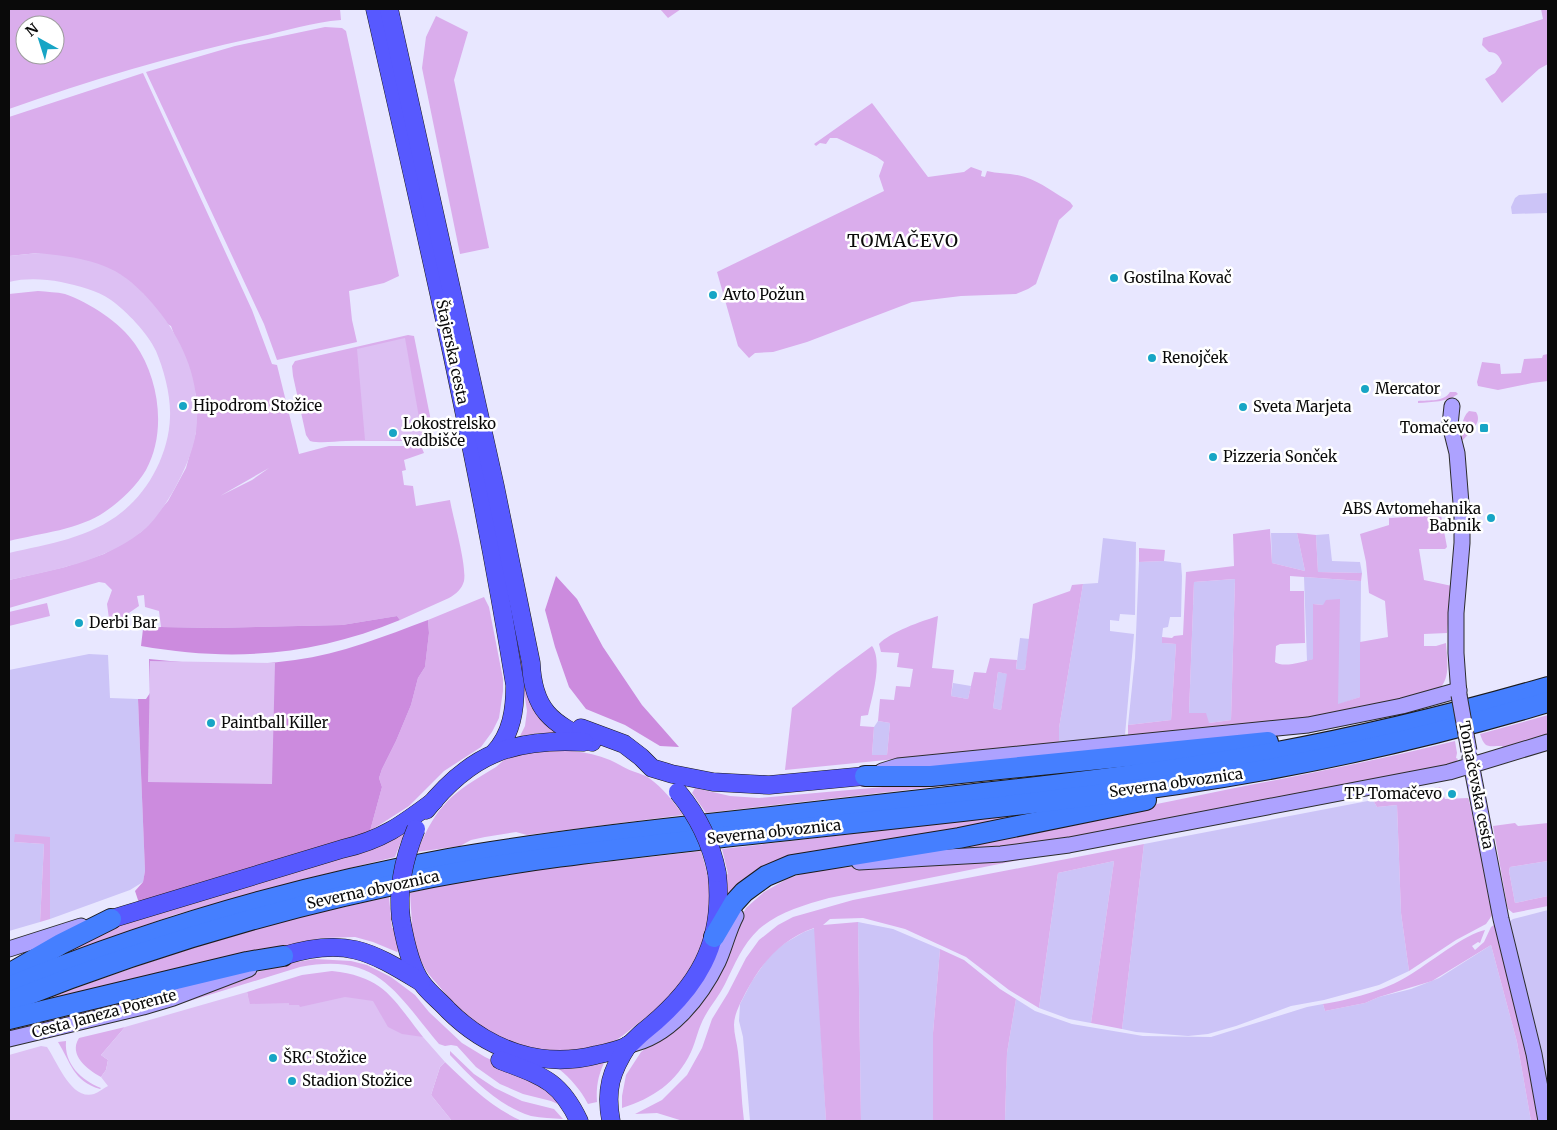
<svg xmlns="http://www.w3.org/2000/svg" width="1557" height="1130" font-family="Merriweather,serif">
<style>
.farmland{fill:#ccc4f7}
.green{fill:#daadec;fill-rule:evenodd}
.forest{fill:#cc8bde}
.pitch{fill:#ddc0f3}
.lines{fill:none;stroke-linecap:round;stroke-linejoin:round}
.secondary-casing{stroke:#2c2c2c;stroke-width:17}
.primary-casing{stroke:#1b1b1b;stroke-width:19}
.highway-casing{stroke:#1b1b1b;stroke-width:22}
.secondary{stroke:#ada2ff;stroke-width:15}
.primary{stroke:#5759ff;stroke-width:18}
.highway{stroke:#457fff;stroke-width:20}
.secondary-bridge-casing{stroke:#2c2c2c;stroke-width:17;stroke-linecap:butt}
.primary-bridge-casing{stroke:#1b1b1b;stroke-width:19;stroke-linecap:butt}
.secondary-bridge{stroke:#ada2ff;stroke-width:15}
.primary-bridge{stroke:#5759ff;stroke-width:18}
.poi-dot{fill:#17a5c5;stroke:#fff;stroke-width:2}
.labels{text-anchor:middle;stroke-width:5;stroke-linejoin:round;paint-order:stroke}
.poi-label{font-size:15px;fill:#0a0a0a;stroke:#fff;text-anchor:start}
.street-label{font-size:15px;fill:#0a0a0a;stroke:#fff}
.quarter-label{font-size:18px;letter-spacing:1px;fill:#0a0a0a;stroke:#fff}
</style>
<rect width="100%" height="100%" fill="#e8e7ff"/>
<g class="farmland">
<path d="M1548,193V213L1512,214L1511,207L1515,198L1519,195Z"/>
<path d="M1271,533H1297L1305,571L1272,563Z"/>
<path d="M1329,534L1332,561L1360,562L1362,573L1318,572L1316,535Z"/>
<path d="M1103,538L1136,542L1135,615L1120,614L1119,621L1110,620V631L1134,634L1125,735L1059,743V728L1083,584L1098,583Z"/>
<path d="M1164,561L1181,563L1182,576L1181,617H1170L1168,627L1163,628L1162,637L1163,643L1176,644L1171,720L1128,725L1135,658L1139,562Z"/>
<path d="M1304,577L1361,581L1360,697L1337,705L1323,605L1313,604L1314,650L1313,659L1307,661Z"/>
<path d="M1235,579L1231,720L1209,723L1189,713L1194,582Z"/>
<path d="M1020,638L1030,639L1025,670L1016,669Z"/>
<path d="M89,654L108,655L110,698L138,699L145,871L143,882L130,890L50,919V837L15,842L44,844L40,922L9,931V670Z"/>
<path d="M998,672L1008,674L1001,710L993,708Z"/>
<path d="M953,683L971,686L968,699L951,696Z"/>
<path d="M878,721L890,723L887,755H872L874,727Z"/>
<path d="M1373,800L1377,807L1397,805L1401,913L1409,971L1379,985L1324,1000L1291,1006L1236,1026L1208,1034L1188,1036L1136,1032L1122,1029L1144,844Z"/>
<path d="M1114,861L1091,1023L1069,1019L1039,1008L1058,873Z"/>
<path d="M1548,861V896L1515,903L1509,871L1510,867Z"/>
<path d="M1548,910V1095L1509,925L1510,921L1513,919Z"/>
<path d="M858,922L893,929L940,949L933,1033V1121H861Z"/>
<path d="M815,928L826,1121H750L743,1037L739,1021L740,1004L752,981L770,955L785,943L804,932Z"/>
<path d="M1491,945L1517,1042L1531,1121H1005L1007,1053L1016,999L1035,1011L1072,1024L1143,1036L1211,1037L1307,1007L1323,1004L1325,1011L1365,1003L1379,997L1411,989L1439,978Z"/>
</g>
<g class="green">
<path d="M9,9H340L341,20C313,22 286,31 258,37C174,55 90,80 9,109ZM25,25H55V55H25Z"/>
<path d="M660,9H681L668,18Z"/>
<path d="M1541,9H1548V64L1539,69L1502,103L1485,79L1495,73L1502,63C1499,56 1497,52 1489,52L1482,45L1483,38L1543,19Z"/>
<path d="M436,16L468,32L454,80L489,248L460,254L422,68L426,37Z"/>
<path d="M325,27L342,28L346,31L399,276L384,283L349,291L352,320L357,342L277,360L264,324L146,72L235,46Z"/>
<path d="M143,73L252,310L272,364L277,365L299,454L329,446H421L424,453L404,460L406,470L402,471L404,485L413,486L416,506L450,500C453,518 467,565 464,581C462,589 456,594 449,598L400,620L397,616L342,625L214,628L161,627L159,611L145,607L144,595L137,596L139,606L110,626L107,604L112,590L105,583L99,582L9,608V580L65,567L104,554L141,532L168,501L186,468L196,432V395L171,326L38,253L9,256V117ZM269,468L252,480L220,496Z"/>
<path d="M872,103L928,177L964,172L971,167L982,171L981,176L985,177L987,171C999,174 1013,173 1025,177C1041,182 1056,194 1070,202L1073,206L1071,209L1059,220L1036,284L1028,289L1016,294L961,296L912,302L807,342L773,352L755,353L749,358L738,346L717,272L884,191L879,176L884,162L877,157L837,138H830L826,144L820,143L816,146L814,144Z"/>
<path d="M38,291C47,292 57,292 65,294C90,303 120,322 135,344C159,378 167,432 146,470C137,485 121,501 106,511C79,530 41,533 9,541V294Z"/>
<path d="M408,335L414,336L434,436L433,440C404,442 375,440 346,441C334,441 322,444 310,441L306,435L293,376L292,366L295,361Z"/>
<path d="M1548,354V381L1532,383L1498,390L1478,386L1477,382L1482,362L1500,364L1501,374L1521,373L1524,359L1542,358L1543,355Z"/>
<path d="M1450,392H1456L1458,394C1447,402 1432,402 1418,403V401C1429,400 1444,402 1450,392Z"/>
<path d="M1469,411L1476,412C1483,423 1470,432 1463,440H1462C1462,429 1461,418 1469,411Z"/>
<path d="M1441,515L1447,547L1445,549H1419L1424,580L1452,586L1447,633L1424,634V646H1436L1446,643C1447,660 1451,679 1438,690L1310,719L1128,738V725L1171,720L1176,644L1162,643V637L1172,638L1174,636L1183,635L1186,572L1234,566L1233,534L1270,529L1272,563L1305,571L1297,533L1316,535L1318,572L1362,573L1361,581L1290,576V591H1304L1305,643L1280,644L1276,646L1275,662C1283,668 1303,662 1313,659V604L1323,605L1326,600L1340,599L1338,704L1360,697V642L1388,637L1385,601L1369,593L1366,562L1360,534L1389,525V518ZM1235,579L1231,720L1209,723L1206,713H1189L1194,582Z"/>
<path d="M1139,548L1165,550L1164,561L1139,562Z"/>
<path d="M1083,584L1059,728V743L785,770L792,708L838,671L872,646C883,661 872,697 868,715L861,716L860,726L874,727L872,755H887L890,723L878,721L880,699L894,700L896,686L910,687L913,669L897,667L899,653L881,652L879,644C890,632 922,621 938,616L932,668L954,670L951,696L968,699L974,672L986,673L990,658L1017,660L1016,669L1025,670L1033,604L1070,591L1072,585ZM998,672L1007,674L1001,710L993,708Z"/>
<path d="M484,597L489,607L503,679V691L499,718L492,732L481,747L444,771L409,806L370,831L382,787L379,778L382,769L396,741L411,705L418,678L425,667L429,633L428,620Z"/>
<path d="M47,603L50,616L9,626V612Z"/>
<path d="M511,604L558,733H540L520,736L525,726L527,711Z"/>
<path d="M1548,715V734L1504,748L1502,746C1488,746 1485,749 1480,734Z"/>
<path d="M1455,741L1457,753L1456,758L1458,759L1454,764L1031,846L902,853C1010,834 1118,812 1225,790C1302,775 1379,760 1455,741Z"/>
<path d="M538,750C563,750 586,750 610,760C619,764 626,769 635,772C640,774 645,775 649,778C662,787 674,802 683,815L527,835L516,832L485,837L471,840L460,846L417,852C437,804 452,793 496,767C499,765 501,762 504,760C513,754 527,752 538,750Z"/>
<path d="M1108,767L706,813L692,793L695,788L730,796L759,798Z"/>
<path d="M1440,787L1445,799L1468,798L1469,800L1493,914L1486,924L1456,940L1409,971L1401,913L1397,805L1377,807L1373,800Z"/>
<path d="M1067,809L810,857L728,900L726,875L728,874L722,849Z"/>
<path d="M1515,823L1518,826L1548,823V861L1510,867L1509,871L1515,903L1548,896V906L1513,913L1508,909L1507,905L1493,826Z"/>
<path d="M405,831L395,857L301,880L174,915L48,960L92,933Z"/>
<path d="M15,834L50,837V919L40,922L44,844L14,842Z"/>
<path d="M1144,844L1122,1029L1091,1023L1114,861L1058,873L1039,1008L1009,990L966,957L905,929L863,918L830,919L823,925L858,922L861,1121H826L814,928C782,939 761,963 746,992C741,1002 734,1014 734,1025C734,1034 737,1043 738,1052C741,1075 741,1098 744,1121H683L657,1113L635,1114L662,1100L687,1075L702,1048L712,1019L728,993L746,958L759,940L778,925L793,917L853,900Z"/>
<path d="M1070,850L829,898C804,905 779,912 759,929C742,945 735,964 725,984C719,996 711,1005 705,1016C698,1028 696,1041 691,1052C676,1083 653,1098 622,1108V1096L626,1075L641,1052L677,1023L746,908L764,892L787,879L813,870Z"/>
<path d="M701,851C705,864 709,878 710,891C713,945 682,992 640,1022C631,1028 622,1038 612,1042C602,1046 590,1048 579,1050C524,1058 477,1032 443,991C437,983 429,976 424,967C417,954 414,939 410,924H412L410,893C503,869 606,863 701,851Z"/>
<path d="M389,897L392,928H394L399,950L397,952L373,942L355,937L321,938L39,1006V1002C122,970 206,942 293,919C325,911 357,904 389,897Z"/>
<path d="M1494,925L1497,928L1530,1069L1540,1121H1531L1517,1042L1491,945L1432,981L1379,997L1365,1003L1325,1011L1323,1004C1349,1000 1386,990 1408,976C1427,965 1466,933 1485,930L1480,943L1478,942L1472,946L1475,950L1484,942L1491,927Z"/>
<path d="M940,949L964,960L1000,989L1016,999L1007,1053L1005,1121H933V1033Z"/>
<path d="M315,959L351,961L367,965L391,977L415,995L429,1012L462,1043L485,1057L547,1087L560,1105L551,1101L523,1094L500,1084L476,1067L457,1046L451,1045L445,1046L439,1044C395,992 378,952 300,967L147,1014L80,1030L83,1027C118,1017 153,1009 187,997C229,982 270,965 315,959Z"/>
<path d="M332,971C385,977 392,998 423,1037L416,1043L96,1111L79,1106L249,1004L247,992L302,975Z"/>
<path d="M211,976L149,999L9,1032V1025Z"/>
<path d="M125,1027L101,1055L108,1060L106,1070L101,1077C88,1070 68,1055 79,1038Z"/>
<path d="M66,1041C64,1064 81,1080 101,1088L100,1089C73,1081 71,1063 58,1042Z"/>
<path d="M450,1051L474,1074L495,1088L522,1101L554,1109L563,1119C552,1118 542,1118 531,1116C498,1106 473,1079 450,1055Z"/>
<path d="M445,1062C469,1085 492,1108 522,1121H452L431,1095L440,1067Z"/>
<path d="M604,1063C598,1076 596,1087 597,1102L588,1104C580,1089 571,1079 559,1069L581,1067Z"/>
</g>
<g class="forest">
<path d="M556,576L577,599L603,647L642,705L679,747L660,746L625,725L586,709L569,687L555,647L545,610Z"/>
<path d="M397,616L400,620C313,656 233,662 141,646L143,629L161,627L214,628L342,625Z"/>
<path d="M428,620L429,633L425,667L418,678L411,705L396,741L382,769L379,778L382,787L370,831L319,850L139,903L135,891L143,882L145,871L138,699H146L150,693L149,659C197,664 247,667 295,660C341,654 385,636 428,620Z"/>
</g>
<g class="pitch">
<path d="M38,253C66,256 89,258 115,271C130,279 147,296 157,309C185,343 202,386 196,432C193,452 184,471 175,488C167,502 153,524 140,533C102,562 54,570 9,580V553C48,544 90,538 122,512C149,491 169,453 170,417C171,396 164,370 156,351C147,332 127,312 111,300C97,290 78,286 61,282C44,279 26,278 9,282V256Z"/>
<path d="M405,338L423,440H365L357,349Z"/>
<path d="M150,661L275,663L272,784L148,782Z"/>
<path d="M247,992L250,1004L289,1003V1005H299L300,1007L345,997L373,1001L388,1027L402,1034L423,1037L445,1062L440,1067L431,1095L452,1121H9V1055L41,1046L47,1047C57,1061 71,1101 94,1094C99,1092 104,1088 108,1086L101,1077L106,1070L108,1060L101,1055L125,1027Z"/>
</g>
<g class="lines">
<g class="secondary-casing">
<g id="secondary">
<path d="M1452,406L1450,425L1457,453L1462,516V543L1456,613V653L1459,695"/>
<path d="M1470,758L1501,919L1534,1054L1546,1121"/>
<path d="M882,771L898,766L1308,725L1402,706L1459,690"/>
<path d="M859,862L1001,854L1069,845L1449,772L1548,742"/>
<path d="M9,949L81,926"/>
<path d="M9,1039L143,1007L173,998L249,969"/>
<path d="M628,1045C669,1038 701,997 718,962C725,947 728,931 736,916"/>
</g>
</g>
<g class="primary-casing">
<g id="primary">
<path d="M375,9C426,233 478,457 515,685C515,709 512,734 494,753"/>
<path d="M389,9L495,486L531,663C533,710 551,723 592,742"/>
<path d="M581,728L624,744L641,757L652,768L672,774L713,782L769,785L865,776"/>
<path d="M426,810C471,753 514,738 584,742"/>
<path d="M111,919L342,849C382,840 402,825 434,801"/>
<path d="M401,919C404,936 411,969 422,983C429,993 440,1001 448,1010C488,1050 541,1069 596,1055C606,1053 620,1050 629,1045C634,1041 638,1036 643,1032C697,989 725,944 717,873"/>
<path d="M283,956C344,937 369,950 421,982"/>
<path d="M500,1060C541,1076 559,1079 579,1121"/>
<path d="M611,1121C605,1090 611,1071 628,1045"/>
</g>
</g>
<g class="highway-casing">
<g id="highway">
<path d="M865,776H931L1268,742"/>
<path d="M714,937L734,903L744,892L766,876L792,865L959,838L1146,800"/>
<path d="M9,974L61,944L111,919"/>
<path d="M9,987C150,929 298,886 448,859C529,845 610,835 691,826C783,816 874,805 966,795C1045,786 1123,778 1201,765C1319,747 1434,720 1548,687"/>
<path d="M9,1002C146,947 288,905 433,877C526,859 620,849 715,838C869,821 1024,806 1178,784C1303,766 1427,738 1548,702"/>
<path d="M9,1019L247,962L283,956"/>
</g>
</g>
<use href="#secondary" class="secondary"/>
<use href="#primary" class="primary"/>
<use href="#highway" class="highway"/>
<g class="secondary-bridge-casing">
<path id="secondary-bridge" d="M1459,695L1469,751"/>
</g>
<g class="primary-bridge-casing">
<g id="primary-bridge">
<path d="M678,792C698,816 711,842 717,873"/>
<path d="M401,919C397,887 404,858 416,829"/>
</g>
</g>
<use href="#secondary-bridge" class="secondary-bridge"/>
<use href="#primary-bridge" class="primary-bridge"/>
</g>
<g class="poi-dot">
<circle cx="1114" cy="278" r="5"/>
<circle cx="713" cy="295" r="5"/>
<circle cx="1152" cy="358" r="5"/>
<circle cx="1365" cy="389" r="5"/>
<circle cx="183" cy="406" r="5"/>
<circle cx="1243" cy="407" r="5"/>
<rect x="1479" y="423" width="10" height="10" rx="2.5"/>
<circle cx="393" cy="433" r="5"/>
<circle cx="1213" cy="457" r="5"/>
<circle cx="1491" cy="518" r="5"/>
<circle cx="79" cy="623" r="5"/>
<circle cx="211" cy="723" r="5"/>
<circle cx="1452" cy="794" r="5"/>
<circle cx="273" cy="1058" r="5"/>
<circle cx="292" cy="1081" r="5"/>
</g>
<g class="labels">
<g class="poi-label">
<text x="1124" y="283">Gostilna Kovač</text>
<text x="723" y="300">Avto Požun</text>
<text x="1162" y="363">Renojček</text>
<text x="1375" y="394">Mercator</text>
<text x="193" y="411">Hipodrom Stožice</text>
<text x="1253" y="412">Sveta Marjeta</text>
<text x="403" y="429">Lokostrelsko<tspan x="403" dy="17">vadbišče</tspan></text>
<text x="1474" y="433" text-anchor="end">Tomačevo</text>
<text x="1223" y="462">Pizzeria Sonček</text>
<text x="1481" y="514" text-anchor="end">ABS Avtomehanika<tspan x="1481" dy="17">Babnik</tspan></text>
<text x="89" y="628">Derbi Bar</text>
<text x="221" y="728">Paintball Killer</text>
<text x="1442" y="799" text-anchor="end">TP Tomačevo</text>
<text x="283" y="1063">ŠRC Stožice</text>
<text x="302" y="1086">Stadion Stožice</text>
</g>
<g class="street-label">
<text transform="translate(452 352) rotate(78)" y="5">Štajerska cesta</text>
<text transform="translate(1176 783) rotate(-8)" y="5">Severna obvoznica</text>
<text transform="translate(1476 785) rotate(79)" y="5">Tomačevska cesta</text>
<text transform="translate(774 832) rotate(-6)" y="5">Severna obvoznica</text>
<text transform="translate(373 890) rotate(-12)" y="5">Severna obvoznica</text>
<text transform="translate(104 1014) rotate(-15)" y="5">Cesta Janeza Porente</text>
</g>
<g class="quarter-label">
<text x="903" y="247">TOMAČEVO</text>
</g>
</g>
<rect width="1557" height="1130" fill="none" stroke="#0a0a0a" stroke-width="20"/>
<g transform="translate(40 40) rotate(321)"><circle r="24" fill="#ffffff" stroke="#9d9d9d"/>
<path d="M0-4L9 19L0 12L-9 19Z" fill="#17a5c5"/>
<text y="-8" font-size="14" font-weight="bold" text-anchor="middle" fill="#0a0a0a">N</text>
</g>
</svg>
